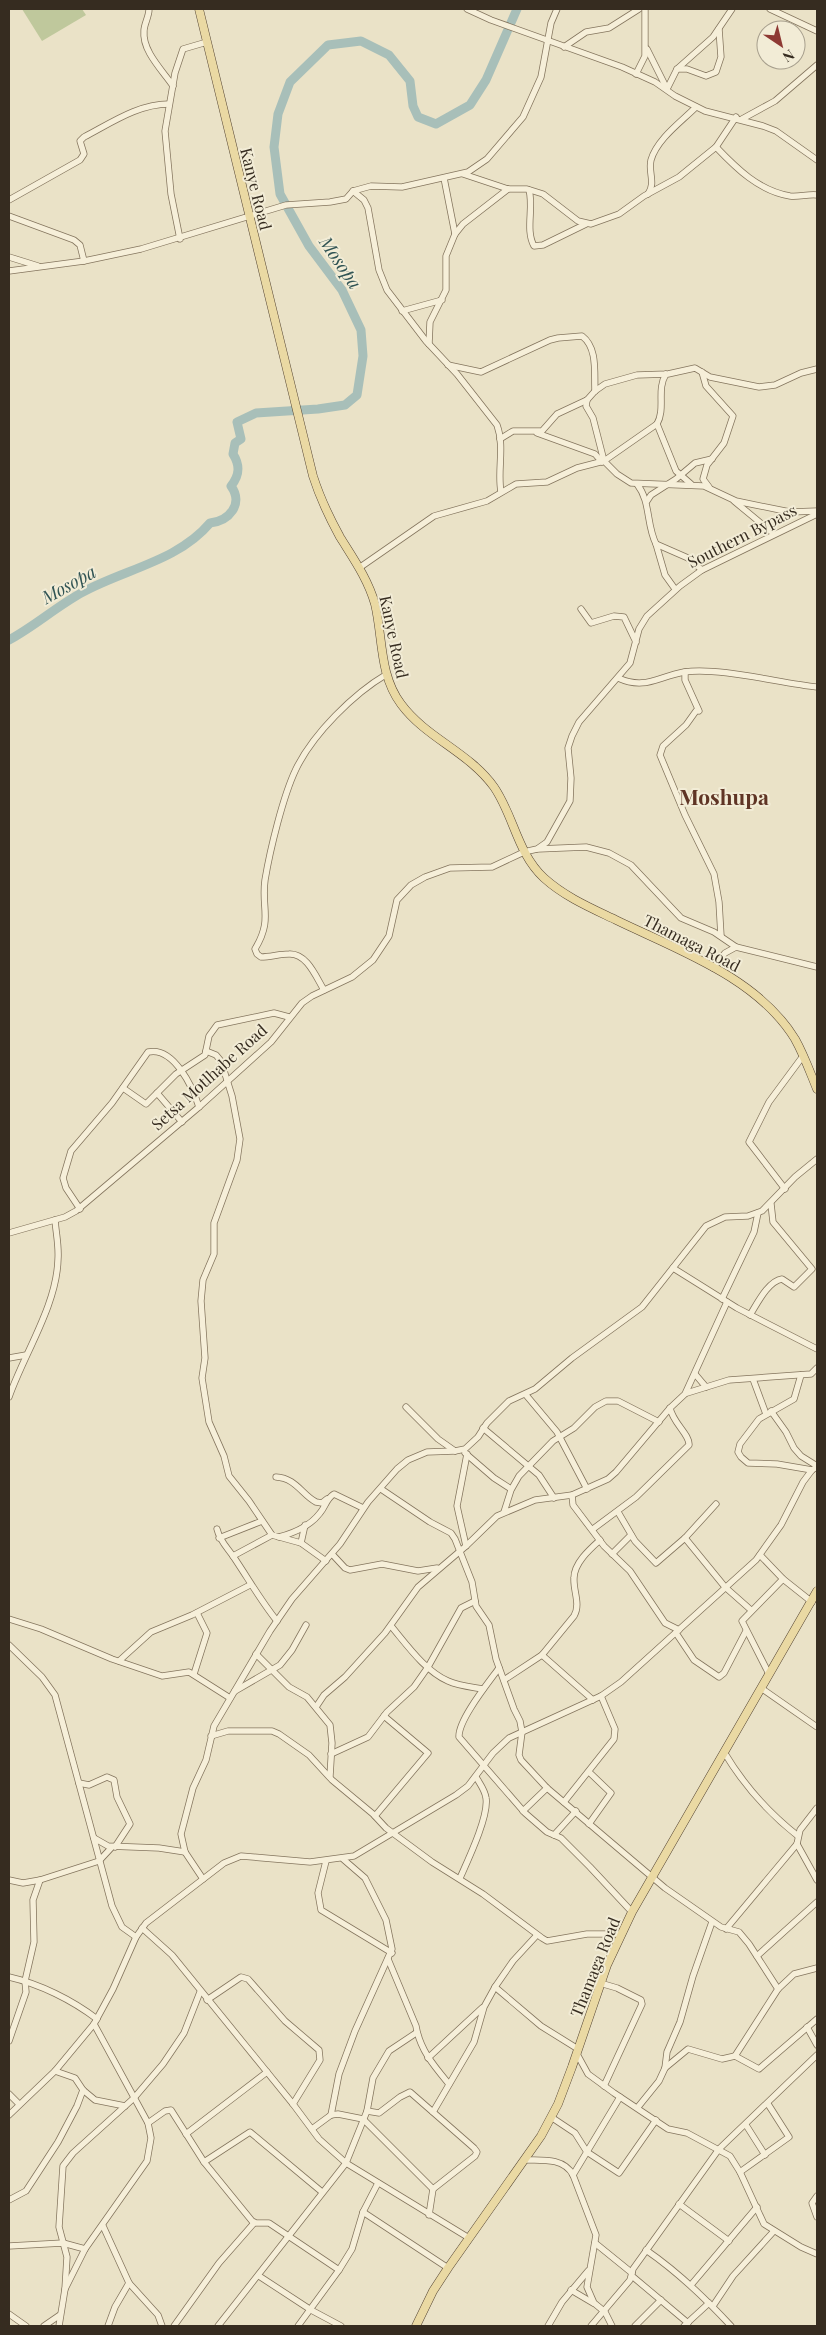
<svg xmlns="http://www.w3.org/2000/svg" width="826" height="2335" font-family="'Playfair Display',serif">
<style>
.green{fill:#bfc89c}
.lines{fill:none;stroke-linecap:round;stroke-linejoin:round}
.river{stroke:#a8bfb9;stroke-width:9}
.minor-casing{stroke:#84755e;stroke-width:7}
.major-casing{stroke:#534332;stroke-width:9}
.minor{stroke:#f6efd9;stroke-width:5.5}
.major{stroke:#ead9a3;stroke-width:8}
.labels{text-anchor:middle;stroke-width:4;stroke-linejoin:round;paint-order:stroke}
.street-label{font-size:16px;fill:#362c20;stroke:#f2ecd6}
.water-label{font-size:18px;font-style:italic;fill:#315454;stroke:#f2ecd6}
.district-label{font-size:21px;font-weight:bold;fill:#5f3424;stroke:#f2ecd6}
</style>
<rect width="100%" height="100%" fill="#eae2c7"/>
<path class="green" d="M22,9H82L86,15L42,41Z"/>
<g class="lines">
<path class="river" d="M9,640C35,626 57,606 83,592C125,569 178,561 210,523C229,521 244,504 231,486C240,475 240,465 233,454L235,443L241,439L237,422L256,413L318,409L345,405L357,395L363,356L361,330L342,290L309,246L280,194L274,147L278,114L290,82L328,45L361,41L389,55L410,81L413,106L418,117L436,124L470,105L486,80L517,9"/>
<g class="minor-casing">
<g id="minor">
<path d="M149,9C149,17 144,24 144,31C142,51 163,71 173,86"/>
<path d="M467,9L491,20L622,67L655,82L675,96L705,111L763,126L776,131L817,160"/>
<path d="M770,9L817,31"/>
<path d="M564,47L586,32L609,28L639,9"/>
<path d="M647,49L667,89"/>
<path d="M677,69H687L706,76L716,72L721,57L719,29"/>
<path d="M636,74L645,56V9"/>
<path d="M668,87L677,69L713,37L732,9"/>
<path d="M742,119L775,101L817,65"/>
<path d="M716,147C736,168 759,191 790,196C799,197 808,194 817,195"/>
<path d="M463,174L508,189H527L543,194L578,221L591,224L619,214L644,196L679,177L716,147L736,117"/>
<path d="M529,190C534,207 525,230 534,246L543,245L586,224"/>
<path d="M353,191L364,200L368,208L379,270L387,290L426,341L457,374L497,425C505,447 497,471 501,492"/>
<path d="M648,194C656,183 648,172 651,160C657,139 681,122 696,107"/>
<path d="M9,200L80,160L84,154L80,141L84,137C111,123 138,104 169,104"/>
<path d="M9,216L74,240L80,245L84,261"/>
<path d="M455,234L463,224L508,189"/>
<path d="M180,239L171,194L165,131L175,73L183,49L207,42"/>
<path d="M9,257L38,266"/>
<path d="M9,271L84,261L141,249L286,205L330,202L346,199L353,191L371,186L402,187L468,172L487,159L523,117L541,77L551,23L557,9"/>
<path d="M402,311L442,300"/>
<path d="M429,344L430,322L446,290V256L455,234L444,178"/>
<path d="M448,365L481,372L550,340L558,338L582,336C598,348 594,373 595,391"/>
<path d="M702,372L706,386L733,416L724,443L707,465L703,479L709,487"/>
<path d="M587,400L586,406L593,418L604,461L617,474L631,483L704,486L736,501L790,512L817,511"/>
<path d="M657,424L676,471L691,484"/>
<path d="M537,433L595,454L602,462"/>
<path d="M500,439L513,431H542L557,414L587,400L595,391L605,384L637,375L668,374L695,368L710,377L759,387L775,385L801,373L817,369"/>
<path d="M637,484C651,502 646,524 656,544L688,558L702,570"/>
<path d="M647,501L651,495L676,479L695,463L712,459"/>
<path d="M734,501L774,534"/>
<path d="M656,544L665,575L675,589"/>
<path d="M359,568L434,516L487,501L516,484L547,482L577,468L604,461L657,424C666,408 656,390 666,374"/>
<path d="M581,609L591,623L614,616L624,617L636,642"/>
<path d="M685,672V680L699,711H696L686,725L663,746L660,755L685,815L714,874L719,902L721,936"/>
<path d="M618,678C645,690 657,677 684,672C720,667 779,683 817,687"/>
<path d="M538,849L586,847L609,853L631,865L681,918L714,932L736,947"/>
<path d="M713,968L725,953L736,947L817,967"/>
<path d="M324,990C316,977 307,953 289,954C280,954 270,957 261,957L257,954L255,949C273,919 261,909 265,880C270,850 283,796 296,769C313,734 353,694 387,674"/>
<path d="M206,1051L216,1055L221,1061L232,1096L240,1139L237,1160L214,1223V1254L203,1280L201,1301L205,1358L202,1378L209,1422L224,1456L229,1476L249,1501L272,1535L301,1543L326,1561"/>
<path d="M123,1088L146,1104L176,1074L205,1055L209,1036L217,1025L274,1013L289,1017"/>
<path d="M157,1093L182,1122"/>
<path d="M785,1189L749,1142L769,1102L803,1056"/>
<path d="M80,1209L66,1188L63,1178L71,1151L112,1103L148,1052C174,1046 193,1088 199,1107"/>
<path d="M9,1233L65,1217L76,1211L199,1107L271,1042L302,1003L312,996L352,977L373,960L389,936L397,900L411,885L425,877L450,868L492,867L524,852L537,849L547,842L570,801L571,778L568,748L572,736L579,722L630,663L639,629L647,616L680,586L702,570L817,514"/>
<path d="M673,1268L737,1308L817,1349"/>
<path d="M722,1299L754,1232L758,1213"/>
<path d="M750,1315C757,1304 768,1281 782,1279L794,1287L812,1269L773,1222L771,1204"/>
<path d="M9,1358L26,1355"/>
<path d="M695,1374L706,1387"/>
<path d="M801,1375L794,1399L759,1419L740,1444L738,1452L741,1457L748,1463L777,1464L812,1470"/>
<path d="M753,1379L766,1414"/>
<path d="M687,1393L729,1380L811,1374L817,1368"/>
<path d="M526,1395L557,1432L587,1489"/>
<path d="M9,1397C24,1354 57,1305 58,1259C59,1246 56,1233 55,1220"/>
<path d="M406,1407L438,1439L455,1451"/>
<path d="M771,1411L786,1432L794,1448L801,1456L817,1466"/>
<path d="M483,1428L539,1475L554,1498"/>
<path d="M465,1453L494,1478L511,1489"/>
<path d="M276,1477C296,1478 302,1495 316,1502L322,1503L327,1499"/>
<path d="M381,1489L430,1522L451,1533L455,1539L472,1582L476,1606L489,1625L496,1659L514,1709L520,1721L522,1732L519,1755L521,1760L547,1788L665,1888L721,1927L739,1932L749,1944L778,1989"/>
<path d="M572,1495L573,1505L604,1546L630,1571L665,1623L679,1630"/>
<path d="M504,1512L511,1490L519,1476L553,1441L574,1428L595,1407L606,1401H618L659,1422"/>
<path d="M618,1512L635,1541L656,1563L685,1538L716,1504"/>
<path d="M217,1529C220,1542 228,1548 235,1559C249,1580 261,1601 277,1621"/>
<path d="M593,1529L636,1497L689,1445C690,1435 673,1423 670,1408"/>
<path d="M279,1537C294,1533 311,1525 320,1513C326,1506 326,1499 334,1494L363,1508"/>
<path d="M219,1538L262,1521"/>
<path d="M685,1538L725,1587L751,1610"/>
<path d="M301,1543L305,1525"/>
<path d="M466,1546L457,1506L467,1454"/>
<path d="M332,1554L345,1568L350,1570L382,1564L418,1571L437,1568"/>
<path d="M612,1554L631,1535"/>
<path d="M760,1555L783,1579L812,1602"/>
<path d="M233,1556L272,1535"/>
<path d="M9,1619L41,1629L112,1659L162,1676L189,1672L230,1698"/>
<path d="M391,1626C407,1645 425,1671 448,1681C459,1686 472,1687 483,1689"/>
<path d="M676,1633L694,1660L719,1677L724,1673L746,1631"/>
<path d="M9,1645L42,1677L55,1695L112,1906L122,1927L136,1937"/>
<path d="M256,1654L289,1687L307,1697L330,1725L332,1743L330,1776"/>
<path d="M542,1655L593,1700"/>
<path d="M119,1661L151,1632L192,1615L250,1585"/>
<path d="M499,1668C489,1682 458,1720 459,1737L525,1813L547,1832L561,1838L590,1867L632,1912"/>
<path d="M194,1674L207,1633L197,1613"/>
<path d="M769,1674L742,1621L783,1579"/>
<path d="M504,1680L542,1655L574,1616C581,1604 573,1591 574,1578C574,1563 590,1549 600,1540"/>
<path d="M761,1688L817,1727"/>
<path d="M235,1691L280,1665L292,1650L306,1625"/>
<path d="M316,1707L324,1695L345,1677L385,1633L418,1587L466,1546L497,1516L535,1500L572,1495L608,1479L616,1472L670,1408L685,1394L727,1302"/>
<path d="M211,1736L228,1731H272L279,1734L309,1755L332,1780L373,1814L386,1828L432,1862L483,1894L542,1938L547,1941L587,1934H621"/>
<path d="M724,1752C743,1784 770,1814 798,1836"/>
<path d="M331,1754L368,1737L387,1712L414,1687L428,1667L461,1608L475,1601"/>
<path d="M589,1772L611,1793L589,1824"/>
<path d="M79,1783L89,1785L107,1777L114,1780L117,1797L130,1824L115,1847"/>
<path d="M564,1802L614,1739L615,1729L601,1696"/>
<path d="M523,1811L547,1788"/>
<path d="M375,1816L428,1753L384,1716"/>
<path d="M554,1835L576,1811"/>
<path d="M94,1838L108,1846L159,1848L185,1852"/>
<path d="M797,1844L817,1880"/>
<path d="M326,1861L318,1893L321,1910L392,1953"/>
<path d="M460,1878C468,1860 489,1816 486,1798C485,1790 480,1784 476,1777"/>
<path d="M203,1879L185,1852L181,1834L193,1788L206,1760L214,1726L270,1631L292,1599L340,1544L368,1502L397,1469L408,1460L427,1452L455,1451L465,1449L478,1437L487,1423L509,1401L535,1389L572,1358L642,1307L706,1226L725,1217L748,1216L762,1211L795,1177L817,1159"/>
<path d="M9,1880L23,1883L40,1880L99,1861L112,1847"/>
<path d="M142,1928L172,1955L293,2104L319,2139L346,2163L469,2238"/>
<path d="M726,1929L797,1844L800,1830L817,1808"/>
<path d="M757,1956L817,1902"/>
<path d="M388,1959L416,2026C420,2050 434,2066 449,2084"/>
<path d="M9,1977C40,1984 72,2000 97,2019"/>
<path d="M600,1983L617,1988L641,2000L642,2004L604,2086"/>
<path d="M495,1987L541,2026L578,2049"/>
<path d="M207,2000L241,1977L248,1979L285,2021L319,2050L320,2060L293,2104"/>
<path d="M807,2027L817,2045"/>
<path d="M9,2041L26,1992L25,1981L34,1942L33,1900L40,1880"/>
<path d="M577,2054L588,2074L614,2093L668,2129L687,2133L730,2156L740,2172L764,2224L801,2247L817,2254"/>
<path d="M735,2056L778,1989L794,1974L817,1968"/>
<path d="M428,2058L482,2008"/>
<path d="M665,2068L688,2049L722,2059L735,2056L759,2069L817,2019"/>
<path d="M55,2071L75,2078L83,2090L95,2100L125,2106"/>
<path d="M9,2094L19,2104"/>
<path d="M638,2107L659,2081L665,2068L667,2052L680,2022L693,1976L712,1922"/>
<path d="M367,2111L379,2113L400,2097L410,2092L474,2148L477,2152L475,2156L433,2189"/>
<path d="M433,2112L474,2042L484,2007L495,1987L513,1961L537,1935"/>
<path d="M9,2115L55,2071L94,2024L113,1989L136,1937L146,1923L224,1863L241,1856L310,1862L354,1856L456,1795L468,1786L493,1753L509,1738L601,1696L621,1682L756,1560L781,1525L803,1482L812,1470L817,1467"/>
<path d="M331,2115L339,2074L355,2031L392,1949L386,1920L365,1878L343,1859"/>
<path d="M551,2117L575,2133L587,2152L619,2173L656,2120"/>
<path d="M148,2123L165,2111L171,2110L204,2162L252,2221L256,2223H269L339,2270"/>
<path d="M746,2125L765,2155"/>
<path d="M312,2129L331,2115L338,2114L363,2119L433,2189L429,2215"/>
<path d="M186,2134L267,2072"/>
<path d="M527,2160C543,2160 564,2158 573,2175L596,2235L587,2287L594,2303L605,2312L612,2326"/>
<path d="M204,2162L250,2132L322,2192"/>
<path d="M740,2172L789,2137L768,2104"/>
<path d="M573,2175L620,2097"/>
<path d="M817,2196L812,2203L817,2217"/>
<path d="M9,2200L26,2191L58,2142L77,2106L83,2090"/>
<path d="M679,2204L729,2241"/>
<path d="M363,2212L448,2268"/>
<path d="M103,2226L129,2283L158,2315L162,2326"/>
<path d="M595,2243L632,2273"/>
<path d="M9,2246L63,2243L85,2249"/>
<path d="M646,2250C678,2272 705,2298 731,2326"/>
<path d="M259,2276L311,2310L341,2326"/>
<path d="M632,2276L688,2323"/>
<path d="M691,2285L757,2207"/>
<path d="M65,2289L67,2257L59,2227L63,2166L73,2153L134,2098L163,2064L184,2033L200,1992"/>
<path d="M571,2290L593,2303"/>
<path d="M713,2306L733,2276L774,2231"/>
<path d="M9,2314L26,2326"/>
<path d="M44,2326L60,2315"/>
<path d="M59,2326L65,2289L85,2249L147,2161L151,2138L148,2123L94,2024"/>
<path d="M108,2326L115,2307L129,2283"/>
<path d="M174,2326L219,2263L254,2223"/>
<path d="M218,2326L346,2163L367,2111L373,2078L389,2051L416,2033"/>
<path d="M298,2326L339,2270L352,2249L363,2212L378,2183"/>
<path d="M548,2326L562,2302L588,2271"/>
<path d="M591,2326L630,2280L633,2269L719,2149L817,2055"/>
<path d="M635,2326L661,2300"/>
<path d="M684,2326L709,2303"/>
</g>
</g>
<g class="major-casing">
<g id="major">
<path d="M199,9L313,476C320,498 329,517 340,537C353,558 368,579 375,604C383,637 379,675 401,704C426,738 469,752 494,787C514,816 517,853 544,878C565,897 591,908 616,920C678,950 758,978 795,1039C804,1055 810,1072 817,1089"/>
<path d="M416,2326L433,2291L448,2268L541,2136L558,2104L572,2067L607,1965L632,1912L817,1591"/>
</g>
</g>
<use href="#minor" class="minor"/>
<use href="#major" class="major"/>
</g>
<g class="labels">
<g class="street-label">
<text transform="translate(256 189) rotate(76)" y="6">Kanye Road</text>
<text transform="translate(742 536) rotate(-27)" y="6">Southern Bypass</text>
<text transform="translate(394 637) rotate(78)" y="6">Kanye Road</text>
<text transform="translate(692 943) rotate(27)" y="6">Thamaga Road</text>
<text transform="translate(209 1077) rotate(-42)" y="6">Setsa Motlhabe Road</text>
<text transform="translate(595 1967) rotate(-68)" y="6">Thamaga Road</text>
</g>
<g class="water-label">
<text transform="translate(340 263) rotate(56)" y="6">Mosopa</text>
<text transform="translate(69 585) rotate(-29)" y="6">Mosopa</text>
</g>
<g class="district-label">
<text x="724" y="805">Moshupa</text>
</g>
</g>
<rect width="826" height="2335" fill="none" stroke="#362c20" stroke-width="20"/>
<g transform="translate(781 45) rotate(145)"><circle r="24" fill="#f2ecd6" stroke="#a79f8d"/>
<path d="M0-4L9 19L0 12L-9 19Z" fill="#8e3933"/>
<text y="-8" font-size="14" font-weight="bold" text-anchor="middle" fill="#362c20">N</text>
</g>
</svg>
